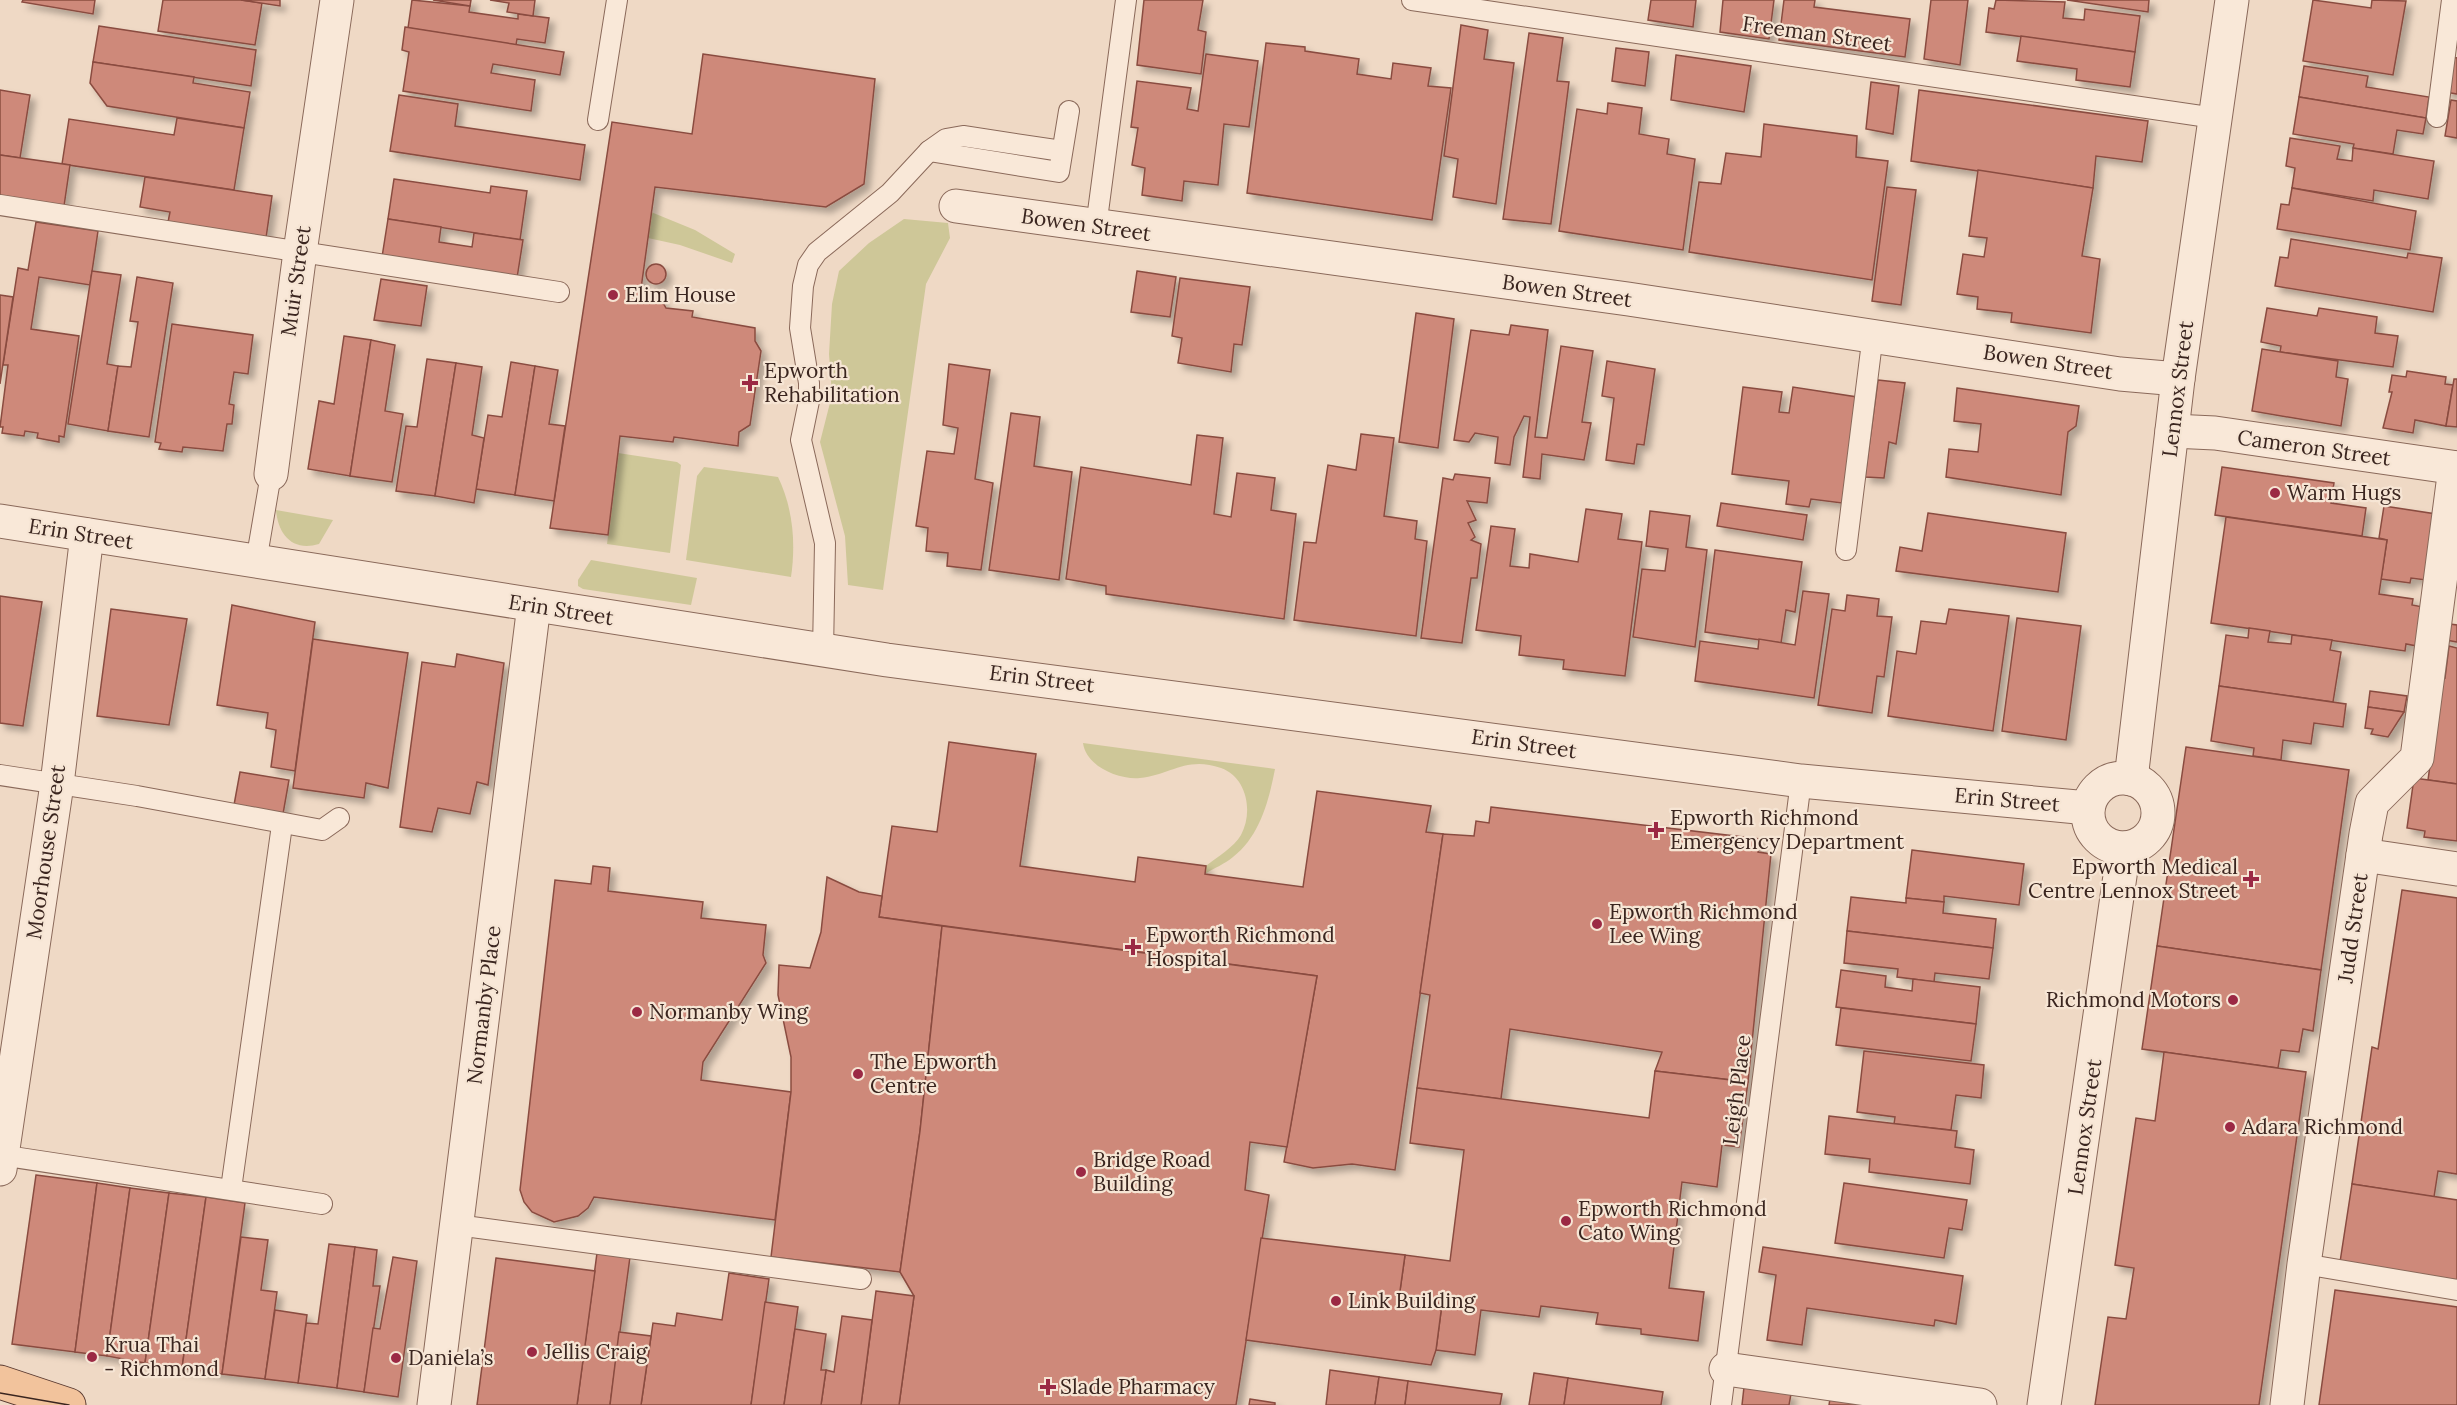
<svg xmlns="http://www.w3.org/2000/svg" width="2457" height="1405" font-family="Lora,serif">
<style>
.green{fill:#cec798}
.building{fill:#ce897a;stroke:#8a4c40;stroke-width:1.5;filter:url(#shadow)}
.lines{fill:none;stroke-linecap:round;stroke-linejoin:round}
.service-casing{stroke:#8a695a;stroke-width:22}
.minor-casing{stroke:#8a695a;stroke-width:35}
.tertiary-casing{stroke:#8a695a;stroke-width:35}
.primary-casing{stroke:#58382f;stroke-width:35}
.service{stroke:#f9e8d8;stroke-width:20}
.minor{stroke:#f9e8d8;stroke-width:33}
.tertiary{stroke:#f9e8d8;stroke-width:33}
.primary{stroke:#f2c39c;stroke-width:33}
.tram{stroke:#3a251f;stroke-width:1.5}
.poi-dot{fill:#9b2944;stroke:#f6e5d4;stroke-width:2}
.labels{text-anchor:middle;stroke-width:4.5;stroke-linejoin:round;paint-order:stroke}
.street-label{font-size:21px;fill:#3a251f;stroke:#f6e5d4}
.poi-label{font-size:21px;fill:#3a251f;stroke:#f6e5d4;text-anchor:start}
</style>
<defs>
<filter id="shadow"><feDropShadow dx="5.5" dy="5.5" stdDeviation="3" flood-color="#0004"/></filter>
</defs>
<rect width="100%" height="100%" fill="#efd9c5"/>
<g class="green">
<path d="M651,212L695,230L735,254L732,263L680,245L648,238Z"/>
<path d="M904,219L948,223L950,238L926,284L883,590L848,585L845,536L820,442L832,395L829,354L832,304L839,271L869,243Z"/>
<path d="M618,453L677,462L681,465L670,553L607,544Z"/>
<path d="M704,467L778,477C793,508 796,543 791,577L686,560L697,476Z"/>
<path d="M276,510L333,520L319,544C292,552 278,534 276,510Z"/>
<path d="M591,560L697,578L691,605L583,589L578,586V580Z"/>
<path d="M1083,743L1275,769C1269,800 1260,836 1233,857C1225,864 1214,868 1205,874L1206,866C1217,857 1234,847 1241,835C1253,813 1248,778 1221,768C1186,756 1171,775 1140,778C1118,780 1086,766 1083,743Z"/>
</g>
<g class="building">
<path d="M23,0H95L93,14L22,2Z"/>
<path d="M163,0H241L262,3L255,45L158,31Z"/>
<path d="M241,0H280V6Z"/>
<path d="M412,0L470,6L469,12L518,19V14L549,18L545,43L517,39L516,45L408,28Z"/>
<path d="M433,0H471L470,6Z"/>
<path d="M490,0H535L533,16L507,12L509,3Z"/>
<path d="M1144,0H1203L1198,30L1206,32L1201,74L1137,65Z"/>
<path d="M1651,0H1696L1693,27L1648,20Z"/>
<path d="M1723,0H1774L1769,39L1720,32Z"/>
<path d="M1784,0H1815L1814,7L1910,19L1905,57L1779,40Z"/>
<path d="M1931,0H1968L1960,65L1924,59Z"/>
<path d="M1996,0L2065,2L2063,18L2084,20L2085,9L2140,16L2135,52L1986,32L1989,8L1994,9Z"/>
<path d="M2067,0H2149L2148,12Z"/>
<path d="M2313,0L2371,8L2372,0L2406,1L2393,75L2303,61Z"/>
<path d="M1461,25L1488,30L1484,59L1514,63L1496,204L1453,197L1458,159L1444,156Z"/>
<path d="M99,26L256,50L251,86L93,62Z"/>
<path d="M405,27L564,52L560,75L493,64L491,73L535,80L531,111L403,91L409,52L402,50Z"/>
<path d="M1529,33L1563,38L1557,81L1569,82L1551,224L1503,219Z"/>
<path d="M2021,36L2135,52L2130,87L2076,80L2077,69L2017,61Z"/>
<path d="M1266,43L1305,47V51L1359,59L1357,74L1391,79L1393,63L1431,68L1428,86L1451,88L1432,220L1247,193Z"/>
<path d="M1616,48L1649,52L1645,86L1612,81Z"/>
<path d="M703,54L875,79L864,184L826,207L655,187L640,296L647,292L658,294L666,308L693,311L692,317L755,328V341L761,351L750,425L739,432L738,446L674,437L673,442L620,436L608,535L550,528L612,122L692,134Z"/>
<path d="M1206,54L1258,61L1249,127L1224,124L1218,185L1184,181L1182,201L1142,195L1145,168L1132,165L1138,128L1131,127L1137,81L1191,88L1187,109L1198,111Z"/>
<path d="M1676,55L1751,66L1744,112L1671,100Z"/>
<path d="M2451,57L2457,58V94L2445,92Z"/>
<path d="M93,62L194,77L193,83L250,92L244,128L107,106L90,83Z"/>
<path d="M2304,66L2368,76L2366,87L2429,97L2426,118L2299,97Z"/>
<path d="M1871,82L1899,86L1893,134L1866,129Z"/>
<path d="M0,90L30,95L20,158L0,155Z"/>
<path d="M1919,90L2148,121L2142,162L2096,156L2093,188L1911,161Z"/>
<path d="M399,95L458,104L455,126L585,145L580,180L390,151Z"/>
<path d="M2299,97L2426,118L2423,134L2397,130L2393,154L2353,148L2354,144L2293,134Z"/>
<path d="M2451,100L2457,101V138L2445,136Z"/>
<path d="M1608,103L1642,108L1639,134L1669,139L1667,154L1695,159L1683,250L1559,231L1577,109L1607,114Z"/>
<path d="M177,118L244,128L234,190L62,164L69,119L174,135Z"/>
<path d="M1764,124L1857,136L1856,157L1888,161L1872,280L1689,252L1699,182L1721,184L1726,153L1761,157Z"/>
<path d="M2290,138L2340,146L2337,159L2352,161L2353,148L2434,161L2428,199L2374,190L2373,201L2292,188L2295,168L2286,166Z"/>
<path d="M0,155L70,165L64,206L0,197Z"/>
<path d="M1978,170L2093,188L2082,256L2100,259L2091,333L2011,322L2012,313L1977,309L1978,297L1957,294L1963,254L1984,257L1987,238L1969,236Z"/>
<path d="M145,177L272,196L266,238L168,222L170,212L140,207Z"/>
<path d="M394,179L490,193L491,186L527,191L520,240L388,219Z"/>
<path d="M1887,187L1916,190L1901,305L1872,301Z"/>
<path d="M2292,188L2416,211L2410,250L2277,229L2281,204L2289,205Z"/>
<path d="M388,219L441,227L439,242L472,247L474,233L523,240L517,278L382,257Z"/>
<path d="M36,222L98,231L90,285L39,277L31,329L79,336L64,437L59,436V442L37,438L38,433L25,431L24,436L2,433L3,427H0L8,365H3L18,268L28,270Z"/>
<path d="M2291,239L2407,258L2408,253L2442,258L2433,312L2275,286L2280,257L2288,258Z"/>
<circle cx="656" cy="274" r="10"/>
<path d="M92,271L121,275L107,364L118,366L108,431L68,424Z"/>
<path d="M1137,271L1176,277L1170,317L1131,312Z"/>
<path d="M137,277L173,283L149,437L108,431L118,366L131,367L138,322L130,321Z"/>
<path d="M1180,278L1250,287L1242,345L1234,344L1231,372L1178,363L1182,338L1172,336Z"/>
<path d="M381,279L427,286L421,326L374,320Z"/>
<path d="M0,295L13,297L0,384Z"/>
<path d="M2267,308L2317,316L2319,308L2377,317L2375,333L2398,336L2393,367L2280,352L2281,346L2261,342Z"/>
<path d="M1416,313L1454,319L1438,448L1399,442Z"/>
<path d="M172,324L253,335L248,374L234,372L229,404L234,405L232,424H227L223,451L183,447L182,452L159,449L161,443L155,442Z"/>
<path d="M1511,325L1548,330L1535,437L1547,438L1561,346L1593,351L1582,422L1591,423L1584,460L1542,454L1540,479L1523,477L1530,417L1524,416L1514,437L1510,465L1495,463L1498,437L1475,433L1469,442L1454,440L1471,330L1509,335Z"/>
<path d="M344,336L371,340L350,476L308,469L319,401L334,404Z"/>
<path d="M371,340L395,345L385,411L403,414L392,482L350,476Z"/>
<path d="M2262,349L2338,361L2336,377L2348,379L2341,426L2252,411Z"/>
<path d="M427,359L456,363L435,496L396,491L406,426L417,427Z"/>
<path d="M1607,361L1655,369L1644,445L1637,444L1634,464L1606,460L1614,398L1602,396Z"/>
<path d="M511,362L535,366L515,495L476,489L488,415L502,417Z"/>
<path d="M456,363L482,367L472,435L484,438L474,503L435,496Z"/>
<path d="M949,364L990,370L975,479L993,483L981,570L947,566L948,553L926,551L928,528L916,526L927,451L954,454L958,428L943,425Z"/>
<path d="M535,366L558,370L549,424L565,426L554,501L515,495Z"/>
<path d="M2407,371L2446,377L2445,384L2453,385L2446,426L2415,420L2413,433L2383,428L2392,392H2389L2392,375L2406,377Z"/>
<path d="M2454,379H2457V427L2446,426Z"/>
<path d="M1878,380L1905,383L1896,444L1889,442L1884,478L1865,477Z"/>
<path d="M1743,387L1782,392L1779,412L1789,413L1793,387L1857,397L1842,503L1811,499L1809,507L1786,504L1789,481L1732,474Z"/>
<path d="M1957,388L2079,406L2076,426L2068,432L2061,495L1946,477L1949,449L1978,452L1981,424L1954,421Z"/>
<path d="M1011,413L1040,417L1034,466L1072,472L1059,580L989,570Z"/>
<path d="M1361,434L1394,438L1384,516L1417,521L1415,539L1427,541L1416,636L1294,620L1304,542L1316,543L1328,465L1356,470Z"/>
<path d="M1197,435L1223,438L1214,514L1231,517L1237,473L1275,478L1271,510L1296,514L1284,619L1106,594V586L1066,579L1081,467L1191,485Z"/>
<path d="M2222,467L2334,483L2331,503L2366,508L2362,536L2215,515Z"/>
<path d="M1455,474L1490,478L1487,503L1467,501L1476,520L1468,523L1475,537L1471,540L1481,544L1477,578H1471L1462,643L1421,638L1443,478L1453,480Z"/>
<path d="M1721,503L1807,515L1803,540L1717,526Z"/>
<path d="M2384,506L2436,514L2426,580L2411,578L2410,583L2381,579L2387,540L2379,538Z"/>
<path d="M1586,509L1622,514L1618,539L1642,542L1625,676L1563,669L1564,660L1519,655L1521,636L1476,630L1491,526L1515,529L1510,566L1529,568L1530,554L1578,562Z"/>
<path d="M1650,511L1690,516L1686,547L1707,550L1695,647L1633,637L1642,569L1665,571L1668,549L1646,546Z"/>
<path d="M1928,513L2066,533L2058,592L1896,571L1900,547L1922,551Z"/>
<path d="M2226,517L2387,540L2379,594L2413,599L2412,605L2423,607L2417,646L2406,644L2405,651L2211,623Z"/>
<path d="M1715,550L1802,562L1795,612L1786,610L1781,643L1705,632Z"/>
<path d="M1803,591L1829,594L1814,698L1695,681L1700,641L1758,649L1759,639L1795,645Z"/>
<path d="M1847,595L1879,599L1877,616L1892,617L1884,677L1877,676L1872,713L1818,705L1832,609L1845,611Z"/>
<path d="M0,596L42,602L23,726L0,723Z"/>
<path d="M232,605L315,622L295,771L271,767L276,730L266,728L268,713L217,705Z"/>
<path d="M111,609L187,619L169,725L97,716Z"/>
<path d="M1949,609L2009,616L1993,731L1888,716L1897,651L1916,654L1921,621L1946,624Z"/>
<path d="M2017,618L2081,626L2066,740L2002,731Z"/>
<path d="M2442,623L2457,625V642L2440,639Z"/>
<path d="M2249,628L2270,631L2268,642L2291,644L2292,635L2332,640L2330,650L2341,652L2333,702L2219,686L2226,635L2248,638Z"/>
<path d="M313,639L408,653L388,788L366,783L364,798L293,788Z"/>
<path d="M2449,646L2457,648V784L2428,780L2442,677L2445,678Z"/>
<path d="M457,654L504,663L488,785L477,782L470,814L438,808L432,832L400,827L422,662L455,667Z"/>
<path d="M2219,686L2346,704L2343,727L2314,723L2311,744L2283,740L2281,760L2253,756L2254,748L2211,741Z"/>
<path d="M2370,691L2407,696L2404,712L2368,707Z"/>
<path d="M2368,707L2404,712L2388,737L2371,734L2373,729L2365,728Z"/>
<path d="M949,742L1036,754L1020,866L1135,882L1138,857L1206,866L1205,874L1303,887L1317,791L1431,806L1426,832L1443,834L1395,1170L1352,1164L1313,1168L1284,1162L1317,976L879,917L892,826L937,832Z"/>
<path d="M2186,747L2349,770L2321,970L2157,946Z"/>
<path d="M240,772L289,780L283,814L234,805Z"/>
<path d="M2414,778L2457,784V841L2424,837L2425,831L2407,828Z"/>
<path d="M1491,807L1760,839L1758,852L1771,854L1748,1082L1655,1071L1662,1052L1510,1029L1501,1099L1417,1088L1430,995L1420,993L1443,834L1474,836L1476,821L1489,823Z"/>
<path d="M1912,850L2024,864L2019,905L1944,896V902L1906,898Z"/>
<path d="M593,866L610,868L608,891L703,902L701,918L766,925L763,955L766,963L703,1062L701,1080L791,1092L775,1220L594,1197L588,1208L578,1216L554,1222L532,1212L524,1202L520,1190L555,880L591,884Z"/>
<path d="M827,877L859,892L882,896L879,917L942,926L920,1131L900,1272L771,1257L791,1092V1057L778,995L779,965L810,968L821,932Z"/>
<path d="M2402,890L2457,898V1174L2438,1171L2434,1197L2352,1184L2372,1047L2378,1049Z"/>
<path d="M1851,897L1906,903V898L1944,902L1943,913L1996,919L1993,948L1847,931Z"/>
<path d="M942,926L1317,976L1287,1147L1250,1142L1245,1190L1269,1195L1236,1405H899L914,1296L900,1272L920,1131Z"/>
<path d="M1847,931L1993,948L1989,979L1935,973L1934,982L1913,979L1897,977L1898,969L1844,963Z"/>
<path d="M2157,946L2321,970L2313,1031L2303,1029L2299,1052L2281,1050L2278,1068L2142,1049Z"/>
<path d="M1841,970L1886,976L1885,987L1912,991L1913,979L1980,987L1976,1024L1836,1007Z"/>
<path d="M1841,1008L1976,1024L1971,1061L1836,1045Z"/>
<path d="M1864,1051L1984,1065L1981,1098L1956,1095L1951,1130L1894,1124L1895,1117L1857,1112Z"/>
<path d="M2164,1052L2306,1072L2259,1405H2095L2108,1317L2126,1319L2134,1268L2115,1265L2136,1118L2155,1121Z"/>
<path d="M1655,1071L1748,1082L1739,1147L1722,1145L1717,1187L1682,1182L1669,1288L1704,1292L1698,1341L1641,1334V1329L1596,1324L1598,1313L1541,1306L1539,1317L1481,1310L1475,1355L1436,1350L1442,1304L1399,1298L1405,1255L1450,1261L1464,1150L1410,1143L1417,1088L1649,1118Z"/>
<path d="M1829,1116L1957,1131L1955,1147L1974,1150L1970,1184L1869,1172L1870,1159L1825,1154Z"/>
<path d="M36,1175L97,1183L75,1352L12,1344Z"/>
<path d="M97,1183L130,1188L107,1356L75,1352Z"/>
<path d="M1844,1183L1967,1200L1962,1230L1949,1228L1944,1258L1835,1243Z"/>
<path d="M2352,1184L2457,1200V1280L2340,1262Z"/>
<path d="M130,1188L169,1193L145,1363L107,1356Z"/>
<path d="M169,1193L206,1197L182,1368L145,1363Z"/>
<path d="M206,1197L245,1203L222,1374L182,1368Z"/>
<path d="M241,1237L268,1240L261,1290L277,1292L265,1379L222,1374Z"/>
<path d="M1261,1238L1405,1255L1399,1298L1442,1304L1436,1350L1431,1365L1246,1340Z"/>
<path d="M329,1244L355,1247L337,1388L298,1383L306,1323L318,1324Z"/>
<path d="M355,1247L377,1250L373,1286H380L364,1392L337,1388Z"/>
<path d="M1763,1247L1963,1276L1956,1324L1935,1320L1934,1326L1807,1308L1802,1345L1767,1340L1776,1275L1759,1272Z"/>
<path d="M597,1253L630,1257L610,1405H577Z"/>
<path d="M393,1257L417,1261L398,1397L364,1392L373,1328L380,1329Z"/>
<path d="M496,1258L595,1271L577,1405H477Z"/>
<path d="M729,1273L769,1279L751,1405H641L653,1323L675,1326L677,1313L722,1320Z"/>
<path d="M2335,1290L2457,1307V1405H2319Z"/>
<path d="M876,1291L914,1296L899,1405H861Z"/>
<path d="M765,1302L798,1307L784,1405H751Z"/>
<path d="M275,1310L307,1315L298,1383L265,1379Z"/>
<path d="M842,1316L872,1320L861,1405H821L826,1370L834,1372Z"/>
<path d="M795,1329L826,1334L821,1370H826L821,1405H784Z"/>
<path d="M619,1332L651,1336L641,1405H610Z"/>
<path d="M1330,1370L1379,1377L1375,1405H1326Z"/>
<path d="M1534,1373L1568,1378L1564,1405H1529Z"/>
<path d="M1379,1377L1408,1381L1405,1405H1375Z"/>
<path d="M1568,1378L1663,1392L1661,1405H1564Z"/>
<path d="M1408,1381L1502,1394L1500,1405H1405Z"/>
<path d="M1744,1387L1791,1394L1789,1405H1742Z"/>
<path d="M1250,1399L1275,1403V1405H1249Z"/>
<path d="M1830,1399L1858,1403V1405H1829Z"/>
</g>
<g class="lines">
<g class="service-casing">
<g id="service">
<path d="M1412,0L2215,118"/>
<path d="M2437,117L2452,0"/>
<path d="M598,120L617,0"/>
<path d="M929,151L1059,172L1069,111"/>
<path d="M0,205L559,292"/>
<path d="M1096,227L1126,0"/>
<path d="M1846,550L1873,334"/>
<path d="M256,562L271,474"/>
<path d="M823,651L825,543L801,440L809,401V383L800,328L803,286L808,265L817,252L890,193L929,151L946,139L963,136L1062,151"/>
<path d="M0,775L137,796L322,830L339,818"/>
<path d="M0,1155L322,1204"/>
<path d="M231,1189L282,825"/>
<path d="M457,1225L861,1279"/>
<path d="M2304,1264L2457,1290"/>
<path d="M1721,1405L1801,781"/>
</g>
</g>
<g class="minor-casing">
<g id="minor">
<path d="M956,206L1628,299L2120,374L2178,379"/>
<path d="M2172,431L2215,433L2457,468"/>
<path d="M271,474L300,252L337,0"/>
<path d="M0,521L887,660L1801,781L2088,808"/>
<path d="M2363,855L2457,869"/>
<path d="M0,1169L57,784L87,535"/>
<path d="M1726,1369L1980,1405"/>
<path d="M434,1405L534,605"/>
<path d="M2287,1405L2304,1264L2366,834L2372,803L2417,758L2455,468"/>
</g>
</g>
<g class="tertiary-casing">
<g id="tertiary">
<circle cx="2123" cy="813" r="35"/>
<path d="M2131,779L2178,379L2232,0"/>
<path d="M2044,1405L2124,848"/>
</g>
</g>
<g class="primary-casing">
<path id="primary" d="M0,1382L69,1405"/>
</g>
<use href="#service" class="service"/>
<use href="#minor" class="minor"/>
<use href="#tertiary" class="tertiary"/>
<use href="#primary" class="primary"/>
<path class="tram" d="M0,1393L69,1405"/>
</g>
<g class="poi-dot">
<circle cx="613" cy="295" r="6"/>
<path d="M747 374h6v6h6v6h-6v6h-6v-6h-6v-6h6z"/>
<circle cx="2275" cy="493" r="6"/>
<path d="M1653 821h6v6h6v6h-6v6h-6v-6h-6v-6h6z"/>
<path d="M2248 870h6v6h6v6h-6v6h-6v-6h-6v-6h6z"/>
<circle cx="1597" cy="924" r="6"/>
<path d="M1130 938h6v6h6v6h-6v6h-6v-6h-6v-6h6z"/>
<circle cx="2233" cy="1000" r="6"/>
<circle cx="637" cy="1012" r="6"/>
<circle cx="858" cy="1074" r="6"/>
<circle cx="2230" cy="1127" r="6"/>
<circle cx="1081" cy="1172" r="6"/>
<circle cx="1566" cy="1221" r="6"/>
<circle cx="1336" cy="1301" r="6"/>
<circle cx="532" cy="1352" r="6"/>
<circle cx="92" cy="1357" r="6"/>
<circle cx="396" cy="1358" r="6"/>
<path d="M1045 1378h6v6h6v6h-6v6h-6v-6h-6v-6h6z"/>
</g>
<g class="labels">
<g class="street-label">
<text transform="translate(1817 34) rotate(8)" y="7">Freeman Street</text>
<text transform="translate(1086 225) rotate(8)" y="7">Bowen Street</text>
<text transform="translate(296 281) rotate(-82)" y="7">Muir Street</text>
<text transform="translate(1567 291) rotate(8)" y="7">Bowen Street</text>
<text transform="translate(2048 362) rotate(9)" y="7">Bowen Street</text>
<text transform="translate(2178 389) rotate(-83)" y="7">Lennox Street</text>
<text transform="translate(2314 448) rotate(8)" y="7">Cameron Street</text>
<text transform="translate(81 534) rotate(9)" y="7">Erin Street</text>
<text transform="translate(561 610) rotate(9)" y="7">Erin Street</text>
<text transform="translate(1042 679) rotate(7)" y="7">Erin Street</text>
<text transform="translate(1524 744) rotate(8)" y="7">Erin Street</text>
<text transform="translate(2007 800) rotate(5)" y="7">Erin Street</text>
<text transform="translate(46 852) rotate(-82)" y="7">Moorhouse Street</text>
<text transform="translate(2353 928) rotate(-82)" y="7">Judd Street</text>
<text transform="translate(484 1005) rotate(-83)" y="7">Normanby Place</text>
<text transform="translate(1737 1090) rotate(-83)" y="7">Leigh Place</text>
<text transform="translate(2085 1127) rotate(-82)" y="7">Lennox Street</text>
</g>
<g class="poi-label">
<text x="625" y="302">Elim House</text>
<text x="764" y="378">Epworth<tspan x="764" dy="24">Rehabilitation</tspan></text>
<text x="2287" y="500">Warm Hugs</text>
<text x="1670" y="825">Epworth Richmond<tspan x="1670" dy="24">Emergency Department</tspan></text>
<text x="2238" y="874" text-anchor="end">Epworth Medical<tspan x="2238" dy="24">Centre Lennox Street</tspan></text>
<text x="1609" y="919">Epworth Richmond<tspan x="1609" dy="24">Lee Wing</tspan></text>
<text x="1146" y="942">Epworth Richmond<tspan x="1146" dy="24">Hospital</tspan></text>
<text x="2221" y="1007" text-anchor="end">Richmond Motors</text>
<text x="649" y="1019">Normanby Wing</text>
<text x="870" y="1069">The Epworth<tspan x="870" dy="24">Centre</tspan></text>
<text x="2242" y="1134">Adara Richmond</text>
<text x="1093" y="1167">Bridge Road<tspan x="1093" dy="24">Building</tspan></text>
<text x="1578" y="1216">Epworth Richmond<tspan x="1578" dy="24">Cato Wing</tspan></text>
<text x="1348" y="1308">Link Building</text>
<text x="104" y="1352">Krua Thai<tspan x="104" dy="24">- Richmond</tspan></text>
<text x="544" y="1359">Jellis Craig</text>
<text x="408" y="1365">Daniela’s</text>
<text x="1060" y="1394">Slade Pharmacy</text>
</g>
</g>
</svg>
